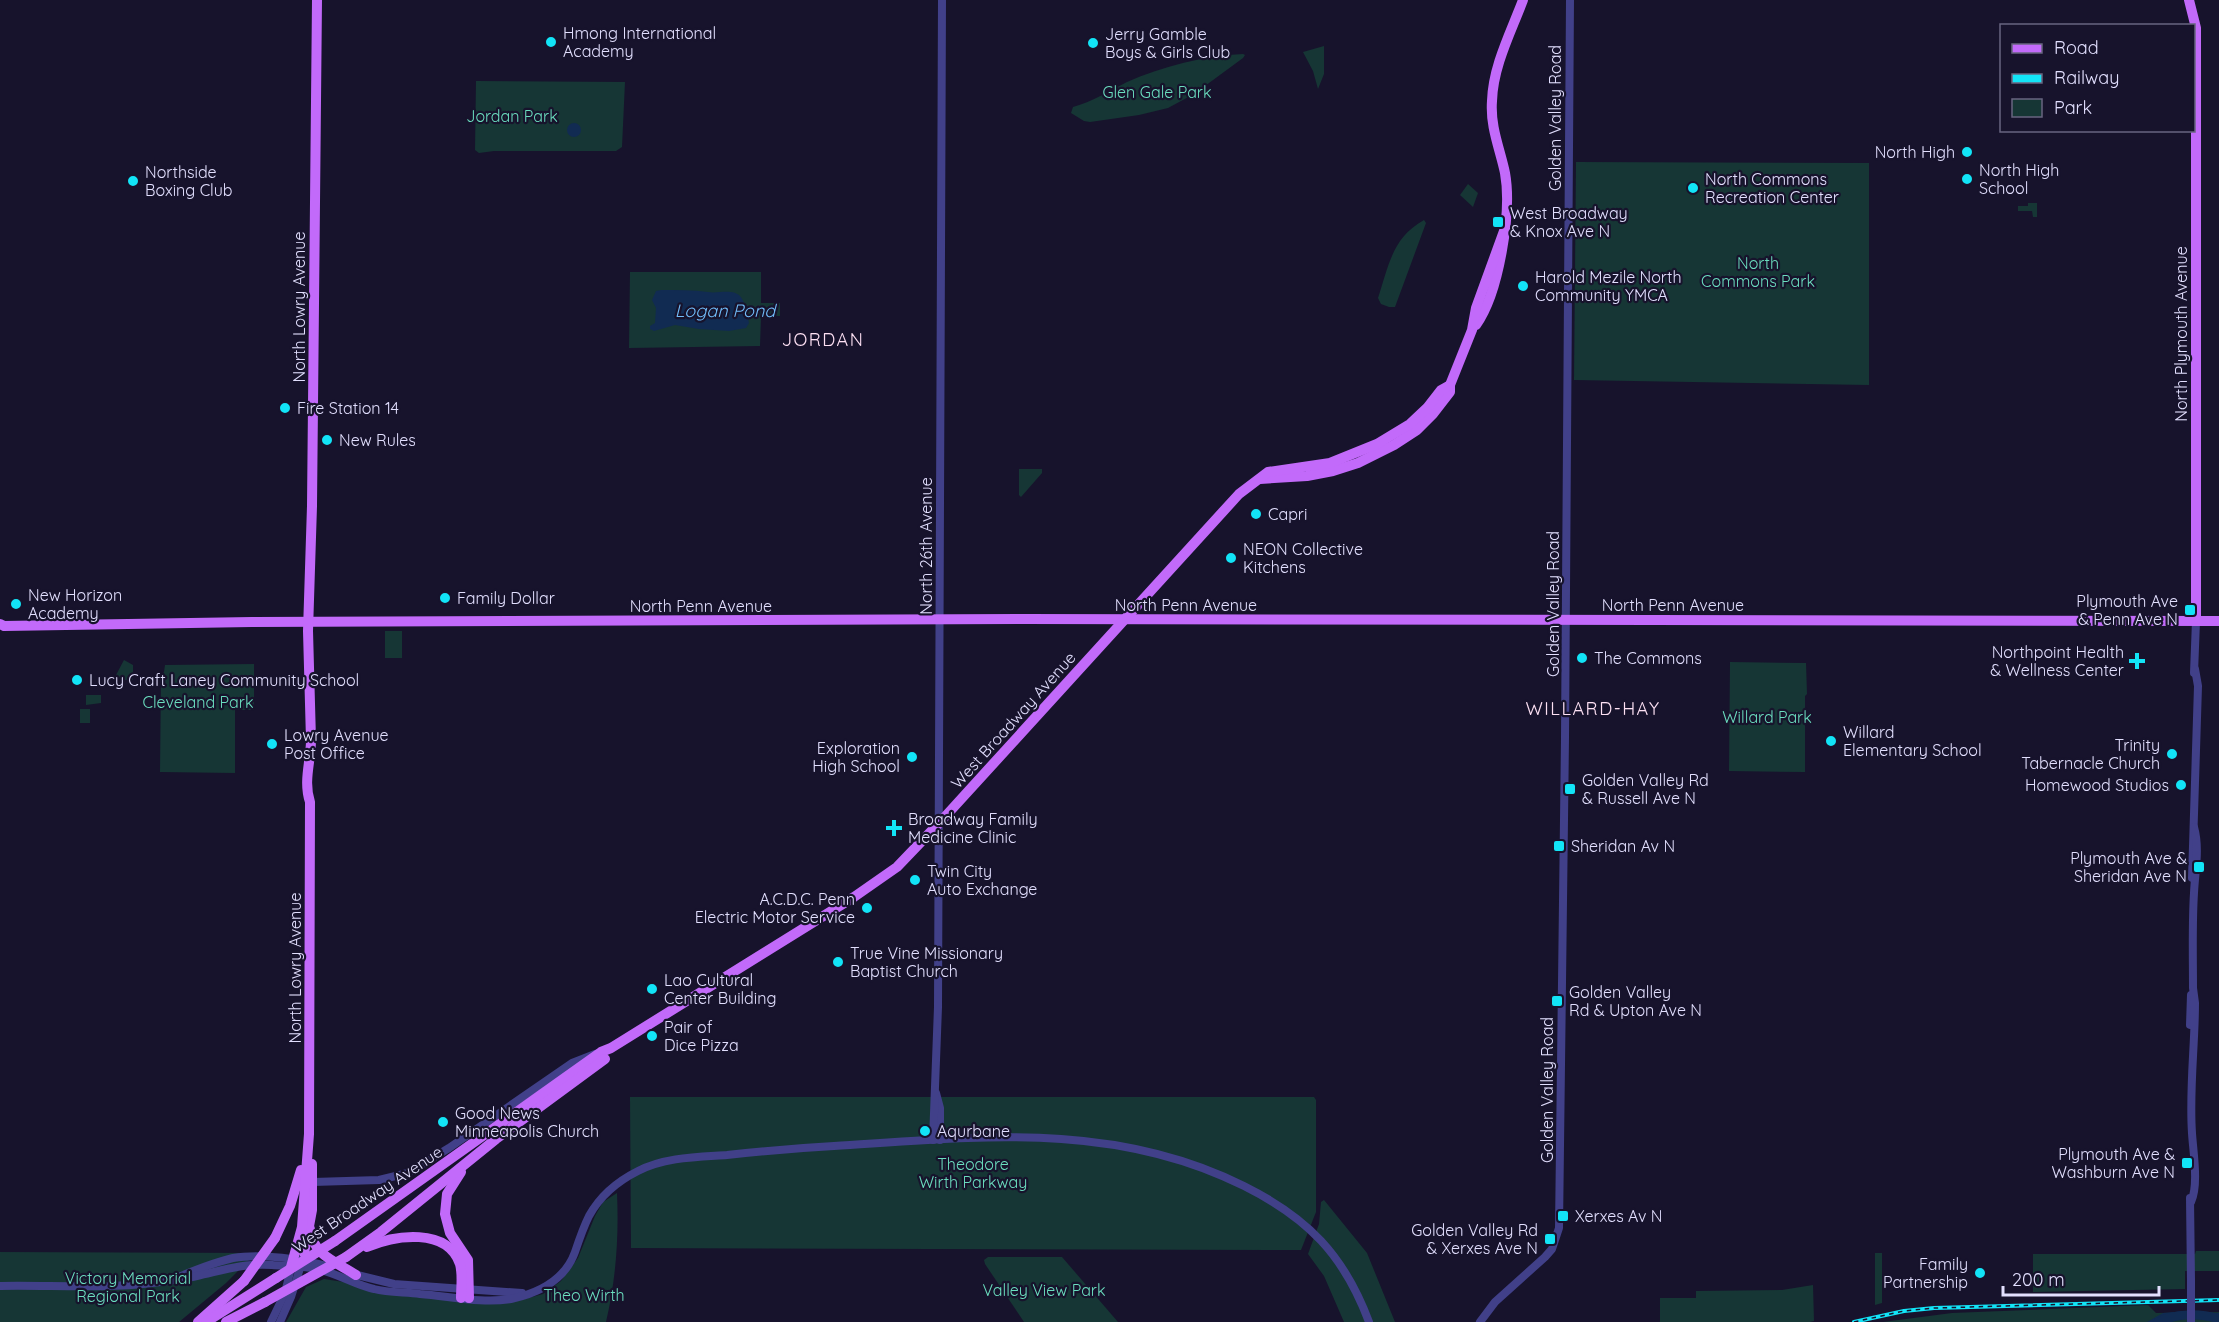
<svg xmlns="http://www.w3.org/2000/svg" width="2219" height="1322" font-family="Quicksand,sans-serif">
<style>
.green{fill:#163635}
.water{fill:#112b52}
.lines{fill:none;stroke-linecap:round;stroke-linejoin:round}
.river{stroke:#112b52;stroke-width:9}
.minor{stroke:#414089;stroke-width:8}
.major{stroke:#c26afa;stroke-width:10}
.rail-casing{stroke:#12e4f7;stroke-width:4}
.rail{stroke:#17132c;stroke-width:1.5;stroke-dasharray:4.5;stroke-linecap:butt}
.minor-bridge{stroke:#414089;stroke-width:8}
.major-bridge{stroke:#c26afa;stroke-width:10}
.poi-dot{fill:#12e4f7;stroke:#17132c;stroke-width:2}
.labels{text-anchor:middle;stroke-width:4.5;stroke-linejoin:round;paint-order:stroke}
.poi-label{font-size:16px;fill:#e2dffe;stroke:#17132c;text-anchor:start}
.park-label{font-size:16px;fill:#6bdebf;stroke:#17132c}
.street-label{font-size:16px;fill:#e2dffe;stroke:#17132c}
.water-label{font-size:18px;font-style:italic;fill:#71bdfa;stroke:#17132c}
.neighbourhood-label{font-size:18px;letter-spacing:1.5px;fill:#fee1f4;stroke:#17132c}
</style>
<rect width="100%" height="100%" fill="#17132c"/>
<g class="green">
<path d="M1324,46V74L1318,89L1313,71L1303,52Z"/>
<path d="M1243,54L1245,55L1243,58L1194,94L1168,108L1139,115L1090,122L1084,121L1071,113L1073,107C1092,102 1109,91 1127,82C1163,66 1204,56 1243,54Z"/>
<path d="M476,81L625,82L622,147L616,151H494L479,153L475,150Z"/>
<path d="M1576,162L1869,163V385L1574,380Z"/>
<path d="M1468,184L1478,193L1473,207L1460,195Z"/>
<path d="M2028,203H2037V217H2033L2032,211H2018V206H2028Z"/>
<path d="M1424,220L1426,223L1395,307H1389L1381,304L1378,298C1389,265 1392,238 1424,220Z"/>
<path d="M630,272H761V303H780V316H761L760,346L629,348Z"/>
<path d="M1019,469H1042V473L1021,497L1019,495Z"/>
<rect x="385" y="631" width="17" height="27"/>
<path d="M124,660L133,665V680H124L116,675Z"/>
<path d="M1730,662L1806,663L1807,694L1805,696V772L1729,771Z"/>
<path d="M254,664V710H235V773L160,772L161,676L164,672L165,665Z"/>
<path d="M86,695H101V703L86,705Z"/>
<rect x="80" y="709" width="10" height="14"/>
<path d="M630,1097H1314L1316,1100V1212L1301,1250L631,1248Z"/>
<path d="M617,1193C619,1237 616,1279 606,1322H286L306,1287L324,1279L474,1302L521,1300L543,1294L561,1281L578,1258L595,1216L603,1202Z"/>
<path d="M1324,1200L1367,1253L1395,1322H1344L1324,1276L1308,1254L1319,1224L1321,1202Z"/>
<path d="M2196,1251H2219V1271H2185V1289L2033,1292V1254H2195Z"/>
<path d="M0,1252L256,1253L226,1283L179,1322H0Z"/>
<path d="M1875,1253H1882V1303L1875,1305Z"/>
<path d="M988,1257H1062L1118,1322H1024L985,1264L984,1260Z"/>
<path d="M1813,1285L1814,1321L1810,1322H1660V1298H1696V1291L1782,1290Z"/>
<path d="M2148,1305L2156,1313L2219,1312V1322H1883L1952,1313Z"/>
</g>
<g class="water">
<circle cx="574" cy="130" r="7"/>
<path d="M661,290C677,290 692,290 708,292C718,294 732,288 740,296C746,303 747,315 749,323L746,328L729,331L699,329L675,325L654,331L650,329V326L655,323L656,308L652,300L656,291Z"/>
<path d="M2185,1311V1319L2171,1322H2147L2163,1313Z"/>
<path d="M2197,1312L2219,1313V1322L2197,1318Z"/>
</g>
<g class="lines">
<path class="river" d="M2158,1322C2175,1313 2201,1313 2219,1319"/>
<g class="minor">
<path d="M2194,673L2196,621"/>
<path d="M2192,878L2198,686L2195,669"/>
<path d="M2190,1025L2191,995"/>
<path d="M936,1093L940,1108V1140"/>
<path d="M933,1140L938,1007L942,0"/>
<path d="M309,1186L313,1182L379,1180L408,1173L449,1148L572,1063L595,1054"/>
<path d="M2190,1198L2191,1280"/>
<path d="M2191,1202C2199,1185 2193,1151 2192,1133C2189,1089 2195,1046 2195,1003L2193,988C2193,956 2192,924 2194,893C2195,871 2200,849 2194,827"/>
<path d="M353,1274L394,1284L522,1293"/>
<path d="M181,1276C198,1269 215,1262 233,1258C260,1253 304,1259 330,1267"/>
<path d="M0,1286C50,1285 103,1289 152,1283C167,1281 183,1279 197,1276C224,1270 244,1263 272,1265C286,1266 303,1266 317,1269C337,1273 355,1285 374,1289C389,1293 405,1292 420,1294C449,1296 482,1304 511,1299C539,1293 565,1280 575,1252C579,1240 583,1228 589,1216C600,1196 618,1181 638,1171C665,1157 698,1157 727,1155C763,1151 798,1148 834,1146C975,1137 1113,1120 1244,1186C1308,1218 1344,1255 1369,1322"/>
<path d="M271,1322L285,1293L291,1268"/>
<path d="M280,1322L291,1297L301,1265"/>
<path d="M1480,1322L1495,1302L1545,1257L1552,1249L1559,1228L1565,738L1570,0"/>
</g>
<g class="major">
<path d="M2189,0L2196,28V621"/>
<path d="M1476,325C1499,293 1512,212 1505,173C1500,149 1490,127 1492,101C1493,66 1511,32 1523,0"/>
<path d="M1260,479L1307,476L1333,471L1358,463L1394,445L1417,430L1433,414L1450,392V385L1472,330L1476,308L1504,231"/>
<path d="M0,624L4,626L252,622L1024,619L2219,621"/>
<path d="M461,1172L447,1194L445,1214L450,1233L468,1260L469,1298"/>
<path d="M310,1229C313,1256 337,1262 356,1275"/>
<path d="M275,1238L290,1206L301,1170"/>
<path d="M335,1241L601,1052L611,1048L854,897L897,867L942,820L1239,494L1268,472L1330,463L1377,444L1410,424L1427,408L1441,390L1450,385"/>
<path d="M367,1247C395,1235 447,1227 460,1264C463,1275 461,1287 461,1298"/>
<path d="M304,1253L312,1210V1164"/>
<path d="M346,1257L381,1232L496,1139L605,1059"/>
<path d="M291,1267L302,1227L309,1134L310,802C303,781 311,761 311,740L308,631L312,506L317,0"/>
<path d="M198,1322L244,1281"/>
<path d="M206,1322L276,1278"/>
<path d="M226,1322L265,1302"/>
</g>
<g class="rail-casing">
<path id="rail" d="M1854,1322L1904,1311L1934,1308L2219,1300"/>
</g>
<use href="#rail" class="rail"/>
<path class="minor-bridge" d="M2191,1280V1322"/>
<g class="major-bridge">
<path d="M276,1278L335,1241"/>
<path d="M244,1281L275,1238"/>
<path d="M265,1302L346,1257"/>
</g>
</g>
<g class="poi-dot">
<circle cx="551" cy="42" r="6"/>
<circle cx="1093" cy="43" r="6"/>
<circle cx="1967" cy="152" r="6"/>
<circle cx="1967" cy="179" r="6"/>
<circle cx="133" cy="181" r="6"/>
<circle cx="1693" cy="188" r="6"/>
<rect x="1492" y="216" width="12" height="12" rx="3"/>
<circle cx="1523" cy="286" r="6"/>
<circle cx="285" cy="408" r="6"/>
<circle cx="327" cy="440" r="6"/>
<circle cx="1256" cy="514" r="6"/>
<circle cx="1231" cy="558" r="6"/>
<circle cx="445" cy="598" r="6"/>
<circle cx="16" cy="604" r="6"/>
<rect x="2184" y="604" width="12" height="12" rx="3"/>
<circle cx="1582" cy="658" r="6"/>
<path d="M2134 652h6v6h6v6h-6v6h-6v-6h-6v-6h6z"/>
<circle cx="77" cy="680" r="6"/>
<circle cx="1831" cy="741" r="6"/>
<circle cx="272" cy="744" r="6"/>
<circle cx="2172" cy="754" r="6"/>
<circle cx="912" cy="757" r="6"/>
<circle cx="2181" cy="785" r="6"/>
<rect x="1564" y="783" width="12" height="12" rx="3"/>
<path d="M891 819h6v6h6v6h-6v6h-6v-6h-6v-6h6z"/>
<rect x="1553" y="840" width="12" height="12" rx="3"/>
<rect x="2193" y="861" width="12" height="12" rx="3"/>
<circle cx="915" cy="880" r="6"/>
<circle cx="867" cy="908" r="6"/>
<circle cx="838" cy="962" r="6"/>
<circle cx="652" cy="989" r="6"/>
<rect x="1551" y="995" width="12" height="12" rx="3"/>
<circle cx="652" cy="1036" r="6"/>
<circle cx="443" cy="1122" r="6"/>
<circle cx="925" cy="1131" r="6"/>
<rect x="2181" y="1157" width="12" height="12" rx="3"/>
<rect x="1557" y="1210" width="12" height="12" rx="3"/>
<rect x="1544" y="1233" width="12" height="12" rx="3"/>
<circle cx="1980" cy="1273" r="6"/>
</g>
<g class="labels">
<g class="poi-label">
<text x="563" y="39">Hmong International<tspan x="563" dy="18">Academy</tspan></text>
<text x="1105" y="40">Jerry Gamble<tspan x="1105" dy="18">Boys &amp; Girls Club</tspan></text>
<text x="1955" y="158" text-anchor="end">North High</text>
<text x="1979" y="176">North High<tspan x="1979" dy="18">School</tspan></text>
<text x="145" y="178">Northside<tspan x="145" dy="18">Boxing Club</tspan></text>
<text x="1705" y="185">North Commons<tspan x="1705" dy="18">Recreation Center</tspan></text>
<text x="1510" y="219">West Broadway<tspan x="1510" dy="18">&amp; Knox Ave N</tspan></text>
<text x="1535" y="283">Harold Mezile North<tspan x="1535" dy="18">Community YMCA</tspan></text>
<text x="297" y="414">Fire Station 14</text>
<text x="339" y="446">New Rules</text>
<text x="1268" y="520">Capri</text>
<text x="1243" y="555">NEON Collective<tspan x="1243" dy="18">Kitchens</tspan></text>
<text x="28" y="601">New Horizon<tspan x="28" dy="18">Academy</tspan></text>
<text x="457" y="604">Family Dollar</text>
<text x="2178" y="607" text-anchor="end">Plymouth Ave<tspan x="2178" dy="18">&amp; Penn Ave N</tspan></text>
<text x="2124" y="658" text-anchor="end">Northpoint Health<tspan x="2124" dy="18">&amp; Wellness Center</tspan></text>
<text x="1594" y="664">The Commons</text>
<text x="89" y="686">Lucy Craft Laney Community School</text>
<text x="1843" y="738">Willard<tspan x="1843" dy="18">Elementary School</tspan></text>
<text x="284" y="741">Lowry Avenue<tspan x="284" dy="18">Post Office</tspan></text>
<text x="2160" y="751" text-anchor="end">Trinity<tspan x="2160" dy="18">Tabernacle Church</tspan></text>
<text x="900" y="754" text-anchor="end">Exploration<tspan x="900" dy="18">High School</tspan></text>
<text x="1582" y="786">Golden Valley Rd<tspan x="1582" dy="18">&amp; Russell Ave N</tspan></text>
<text x="2169" y="791" text-anchor="end">Homewood Studios</text>
<text x="908" y="825">Broadway Family<tspan x="908" dy="18">Medicine Clinic</tspan></text>
<text x="1571" y="852">Sheridan Av N</text>
<text x="2187" y="864" text-anchor="end">Plymouth Ave &amp;<tspan x="2187" dy="18">Sheridan Ave N</tspan></text>
<text x="927" y="877">Twin City<tspan x="927" dy="18">Auto Exchange</tspan></text>
<text x="855" y="905" text-anchor="end">A.C.D.C. Penn<tspan x="855" dy="18">Electric Motor Service</tspan></text>
<text x="850" y="959">True Vine Missionary<tspan x="850" dy="18">Baptist Church</tspan></text>
<text x="664" y="986">Lao Cultural<tspan x="664" dy="18">Center Building</tspan></text>
<text x="1569" y="998">Golden Valley<tspan x="1569" dy="18">Rd &amp; Upton Ave N</tspan></text>
<text x="664" y="1033">Pair of<tspan x="664" dy="18">Dice Pizza</tspan></text>
<text x="455" y="1119">Good News<tspan x="455" dy="18">Minneapolis Church</tspan></text>
<text x="937" y="1137">Aqurbane</text>
<text x="2175" y="1160" text-anchor="end">Plymouth Ave &amp;<tspan x="2175" dy="18">Washburn Ave N</tspan></text>
<text x="1575" y="1222">Xerxes Av N</text>
<text x="1538" y="1236" text-anchor="end">Golden Valley Rd<tspan x="1538" dy="18">&amp; Xerxes Ave N</tspan></text>
<text x="1968" y="1270" text-anchor="end">Family<tspan x="1968" dy="18">Partnership</tspan></text>
</g>
<g class="park-label">
<text x="1157" y="98">Glen Gale Park</text>
<text x="512" y="122">Jordan Park</text>
<text x="1758" y="269">North<tspan x="1758" dy="18">Commons Park</tspan></text>
<text x="198" y="708">Cleveland Park</text>
<text x="1767" y="723">Willard Park</text>
<text x="973" y="1170">Theodore<tspan x="973" dy="18">Wirth Parkway</tspan></text>
<text x="128" y="1284">Victory Memorial<tspan x="128" dy="18">Regional Park</tspan></text>
<text x="1044" y="1296">Valley View Park</text>
<text x="584" y="1301">Theo Wirth</text>
</g>
<g class="street-label">
<text transform="translate(1555 118) rotate(-90)" y="6">Golden Valley Road</text>
<text transform="translate(299 307) rotate(-90)" y="6">North Lowry Avenue</text>
<text transform="translate(2181 334) rotate(-90)" y="6">North Plymouth Avenue</text>
<text transform="translate(926 546) rotate(-90)" y="6">North 26th Avenue</text>
<text transform="translate(1553 604) rotate(-90)" y="6">Golden Valley Road</text>
<text x="1186" y="611">North Penn Avenue</text>
<text x="1673" y="611">North Penn Avenue</text>
<text x="701" y="612">North Penn Avenue</text>
<text transform="translate(1013 720) rotate(-48)" y="6">West Broadway Avenue</text>
<text transform="translate(295 968) rotate(-90)" y="6">North Lowry Avenue</text>
<text transform="translate(1547 1090) rotate(-90)" y="6">Golden Valley Road</text>
<text transform="translate(367 1199) rotate(-34)" y="6">West Broadway Avenue</text>
</g>
<g class="water-label">
<text x="725" y="317">Logan Pond</text>
</g>
<g class="neighbourhood-label">
<text x="823" y="346">JORDAN</text>
<text x="1593" y="715">WILLARD-HAY</text>
</g>
</g>
<rect x="2000" y="24" width="195" height="108" fill="#17132c" stroke="#686580" stroke-width="1.5"/>
<rect x="2012" y="44" width="30" height="9" fill="#c26afa" stroke="#686580" stroke-width="1.5"/>
<text x="2054" y="54" font-size="18" fill="#e2dffe">Road</text>
<rect x="2012" y="74" width="30" height="9" fill="#12e4f7" stroke="#686580" stroke-width="1.5"/>
<text x="2054" y="84" font-size="18" fill="#e2dffe">Railway</text>
<rect x="2012" y="99" width="30" height="18" fill="#163635" stroke="#686580" stroke-width="1.5"/>
<text x="2054" y="114" font-size="18" fill="#e2dffe">Park</text>
<path d="M2003 1286v9h156v-9" fill="none" stroke="#e2dffe" stroke-width="3"/>
<text x="2012" y="1286" font-size="18" fill="#e2dffe" stroke="#17132c" stroke-width="4.5" paint-order="stroke">200 m</text>
</svg>
